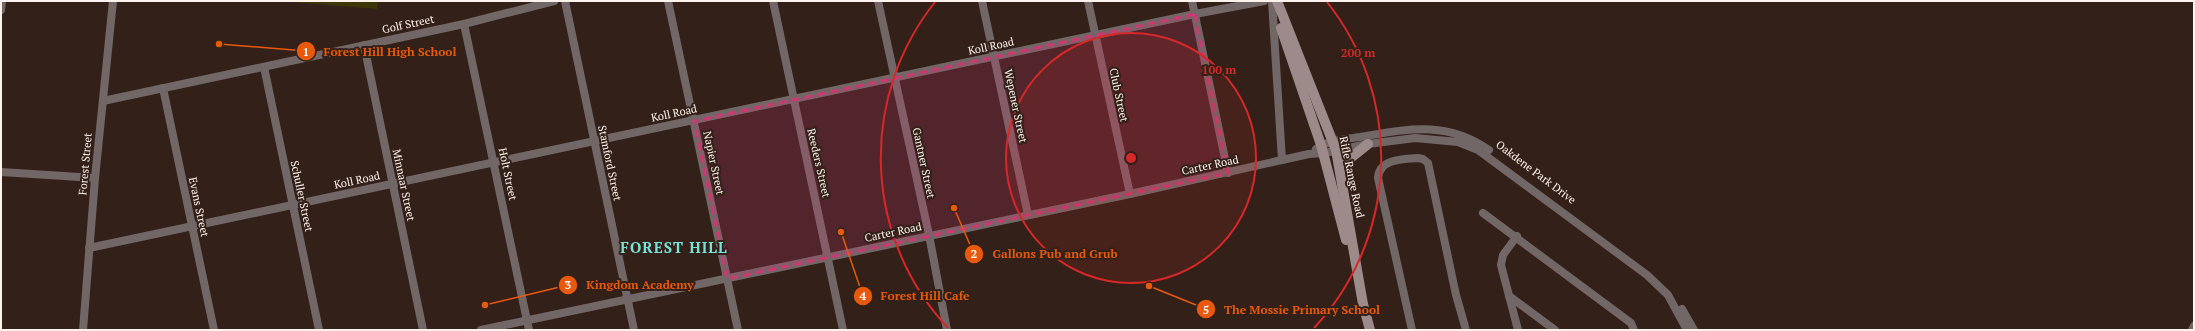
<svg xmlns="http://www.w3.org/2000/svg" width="2195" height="331" font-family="'PT Serif',serif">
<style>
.green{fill:#3d3606}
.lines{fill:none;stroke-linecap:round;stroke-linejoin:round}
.street{stroke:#726767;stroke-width:8}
.secondary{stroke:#9d8b8b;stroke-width:10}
.marked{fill:#cb3971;fill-opacity:0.2;stroke:#cb3971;stroke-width:3;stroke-dasharray:8 5;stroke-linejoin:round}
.ring{fill:none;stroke:#d62828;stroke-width:2}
.labels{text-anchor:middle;stroke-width:4;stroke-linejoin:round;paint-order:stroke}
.street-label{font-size:11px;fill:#fef2ec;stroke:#332119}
.district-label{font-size:15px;font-weight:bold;letter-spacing:1px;fill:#79e2d6;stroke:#332119}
.centre{fill:#d62828;stroke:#332119;stroke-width:2}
.ring-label{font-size:12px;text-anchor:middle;font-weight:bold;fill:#d62828;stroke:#332119;stroke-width:4;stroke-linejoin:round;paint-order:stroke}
.leader{fill:none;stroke:#e8590c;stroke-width:1.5}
.callout-dot{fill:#e8590c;stroke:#332119;stroke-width:1.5}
.mark-label{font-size:12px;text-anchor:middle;font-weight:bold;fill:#fff}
.callout-label{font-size:12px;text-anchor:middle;font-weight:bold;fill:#e8590c;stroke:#332119;stroke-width:4;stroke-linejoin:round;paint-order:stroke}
</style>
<rect width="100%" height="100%" fill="#332119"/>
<path class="green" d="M279,1H378L377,9Z"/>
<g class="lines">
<g class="street">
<path d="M565,1L634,330"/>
<path d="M668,1L738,330"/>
<path d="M773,1L843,330"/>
<path d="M878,1L929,235L947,330"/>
<path d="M982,1L1028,215"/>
<path d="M1088,1L1130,194"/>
<path d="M1192,1L1228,173"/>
<path d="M1272,1L1282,160"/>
<path d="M1,10L2,1"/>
<path d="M464,24L529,330"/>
<path d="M364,45L423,330"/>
<path d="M264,67L319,330"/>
<path d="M163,88L214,330"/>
<path d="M103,101L464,24L554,1"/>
<path d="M1316,149C1328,140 1346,139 1360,137C1408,129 1446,120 1489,150"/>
<path d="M1,172L95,178"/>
<path d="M1483,213L1631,323L1634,330"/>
<path d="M1517,236L1503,255L1501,265L1518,330"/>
<path d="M89,248L1195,14L1264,1"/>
<path d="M1509,296L1555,330"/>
<path d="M1682,309L1694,330"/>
<path d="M83,330L95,178L113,1"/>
<path d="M481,330L1130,194L1309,154L1324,153L1368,144L1415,138L1458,142L1478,150L1647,275L1668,295L1687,330"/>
<path d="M1412,330L1378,178C1379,159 1403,159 1418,158L1423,159L1428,163L1456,295L1466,330"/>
<path d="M2192,330L2194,326"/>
</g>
<g class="secondary">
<path d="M1277,1L1336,150L1363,304L1370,330"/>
<path d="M1281,28L1321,145L1346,240"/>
<path d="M1341,171L1348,160L1368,144"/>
</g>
</g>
<path class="marked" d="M1195,14L1228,173L727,279L694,121Z"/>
<circle cx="1131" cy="158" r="125" fill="#d62828" fill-opacity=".12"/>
<g class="ring">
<circle cx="1131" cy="158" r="125"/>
<path d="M948 328A250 250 0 0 1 935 2M1327 2A250 250 0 0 1 1314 328"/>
</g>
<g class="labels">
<g class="street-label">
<text transform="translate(408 24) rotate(-12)" y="4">Golf Street</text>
<text transform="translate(991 46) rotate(-12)" y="4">Koll Road</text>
<text transform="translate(1119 95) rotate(78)" y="4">Club Street</text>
<text transform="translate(1016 106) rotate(78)" y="4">Wepener Street</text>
<text transform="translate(674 113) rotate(-12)" y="4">Koll Road</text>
<text transform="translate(610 163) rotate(78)" y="4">Stamford Street</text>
<text transform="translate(714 163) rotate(78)" y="4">Napier Street</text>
<text transform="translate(819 163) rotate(77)" y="4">Reeders Street</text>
<text transform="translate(924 163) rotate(78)" y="4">Gantner Street</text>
<text transform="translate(85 164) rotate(-85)" y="4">Forest Street</text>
<text transform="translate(1210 165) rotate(-12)" y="4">Carter Road</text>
<text transform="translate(1536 172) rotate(37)" y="4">Oakdene Park Drive</text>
<text transform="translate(508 174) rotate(78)" y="4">Holt Street</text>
<text transform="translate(1352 177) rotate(78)" y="4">Rifle Range Road</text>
<text transform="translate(357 180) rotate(-12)" y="4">Koll Road</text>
<text transform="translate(404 185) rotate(78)" y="4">Minnaar Street</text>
<text transform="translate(302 196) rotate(78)" y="4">Schuller Street</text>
<text transform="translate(199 207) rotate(78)" y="4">Evans Street</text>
<text transform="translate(893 232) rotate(-12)" y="4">Carter Road</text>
</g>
<g class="district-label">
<text x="674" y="253">FOREST HILL</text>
</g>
</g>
<circle cx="1131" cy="158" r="6" class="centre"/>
<g class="ring-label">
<text x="1358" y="57">200 m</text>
<text x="1219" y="74">100 m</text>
</g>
<path class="leader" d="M219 44L306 51M954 208L974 254M485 305L568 285M841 232L863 296M1149 286L1206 309"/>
<g class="callout-dot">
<circle cx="219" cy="44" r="4"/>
<circle cx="954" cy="208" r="4"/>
<circle cx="485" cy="305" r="4"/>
<circle cx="841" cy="232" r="4"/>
<circle cx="1149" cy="286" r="4"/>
<circle cx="306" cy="51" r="10"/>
<circle cx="974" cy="254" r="10"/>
<circle cx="568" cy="285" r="10"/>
<circle cx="863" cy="296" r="10"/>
<circle cx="1206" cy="309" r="10"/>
</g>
<g class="mark-label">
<text x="306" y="56">1</text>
<text x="974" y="258">2</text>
<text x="568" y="289">3</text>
<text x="863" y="300">4</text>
<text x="1206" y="314">5</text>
</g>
<g class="callout-label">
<text x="390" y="56">Forest Hill High School</text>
<text x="1055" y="258">Gallons Pub and Grub</text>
<text x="640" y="289">Kingdom Academy</text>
<text x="925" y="300">Forest Hill Cafe</text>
<text x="1302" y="314">The Mossie Primary School</text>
</g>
<rect width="2195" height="331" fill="none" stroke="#fef2ec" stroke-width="4"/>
</svg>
